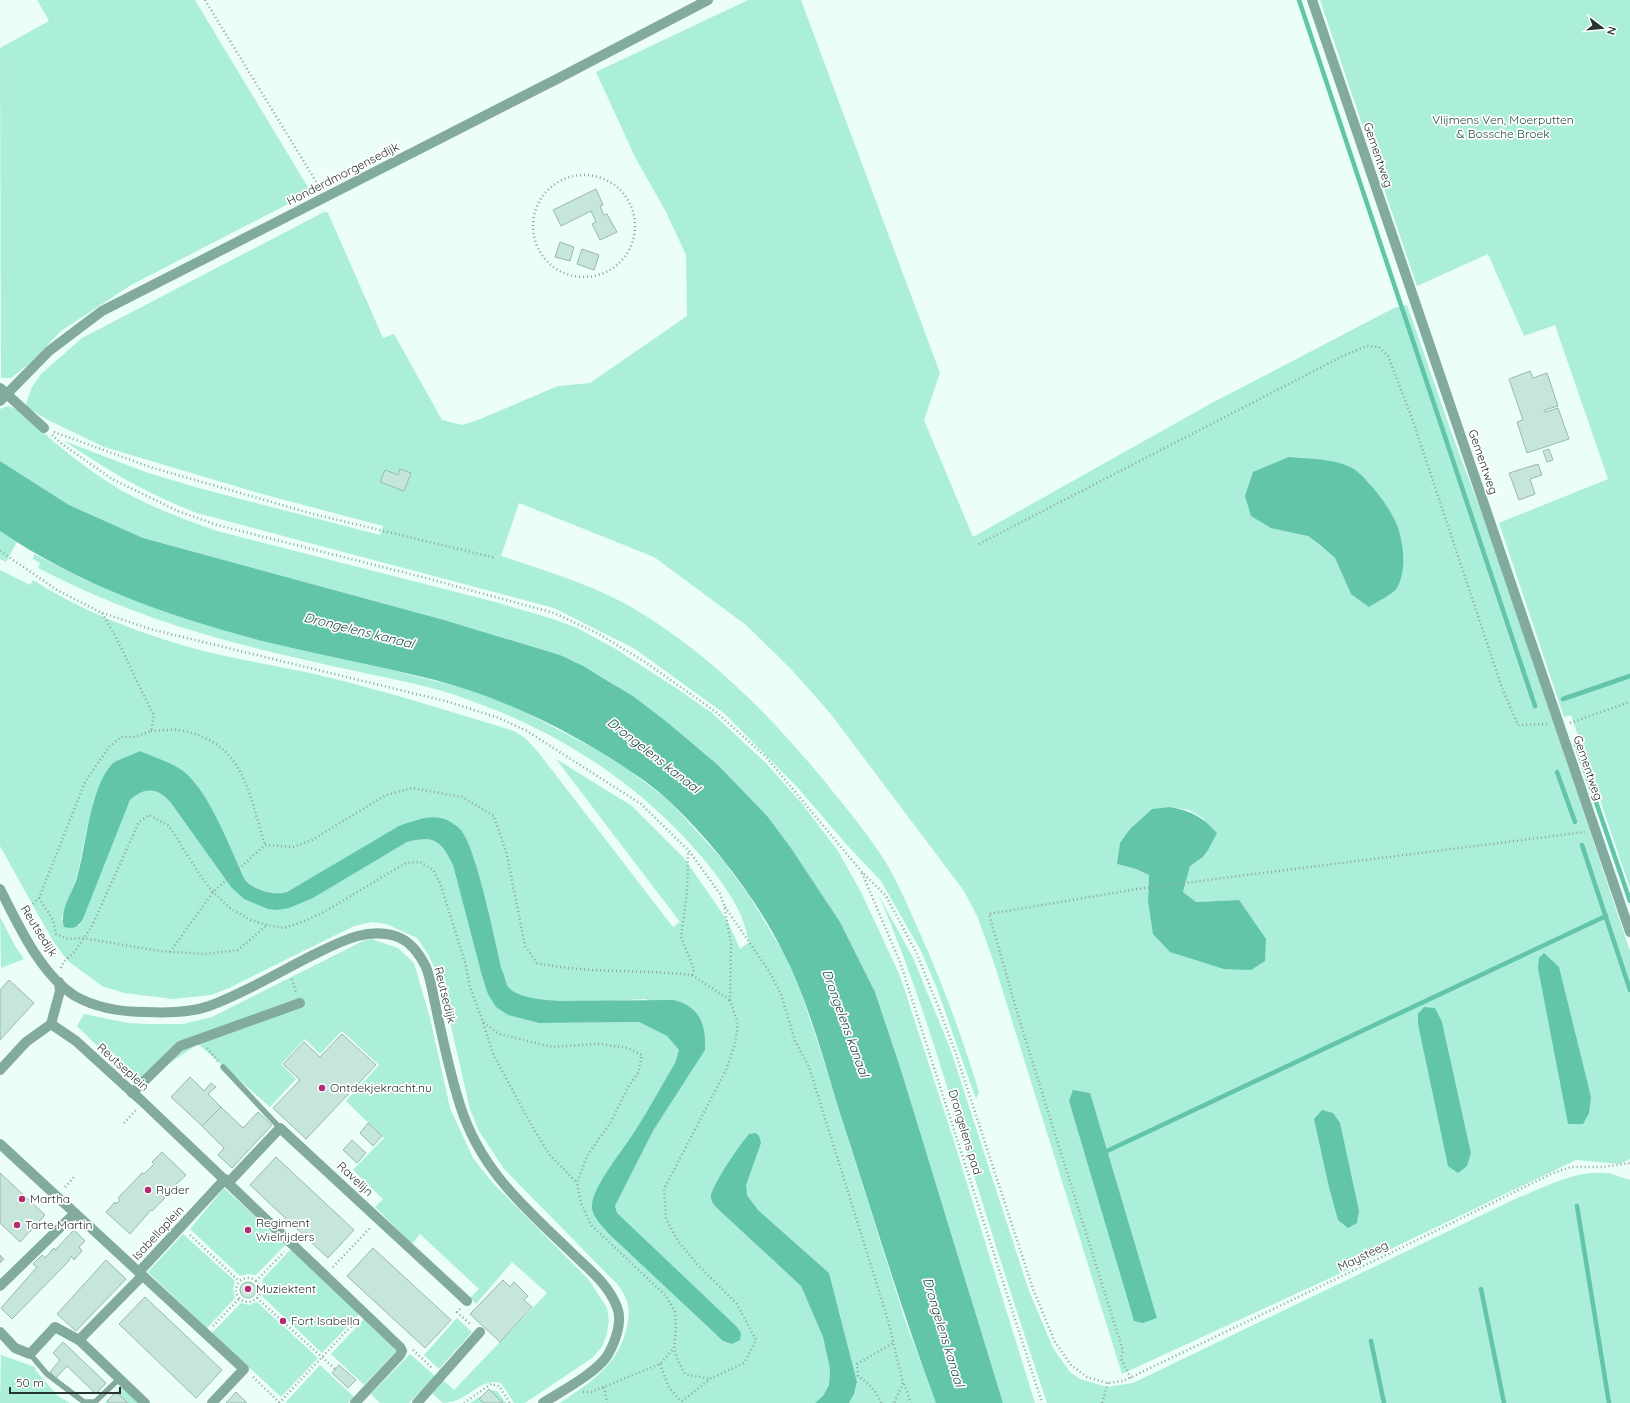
<svg xmlns="http://www.w3.org/2000/svg" width="1630" height="1403" font-family="Quicksand,sans-serif">
<style>
.green{fill:#abeed9;fill-rule:evenodd}
.water{fill:#62c4a9}
.lines{fill:none;stroke-linecap:round;stroke-linejoin:round}
.stream{stroke:#62c4a9;stroke-width:4.5}
.building{fill:#c7e6db;stroke:#9ab8af}
.path{stroke:#92a39d;stroke-width:2.5;stroke-dasharray:1 3;stroke-linecap:butt}
.service{stroke:#83aa9e;stroke-width:5.5}
.minor{stroke:#83aa9e;stroke-width:10}
.poi-dot{fill:#b22d72;stroke:#fff;stroke-width:1.5}
.labels{text-anchor:middle;stroke-width:3.5;stroke-linejoin:round;paint-order:stroke}
.park-label{font-size:12px;fill:#204b3f;stroke:#fff}
.street-label{font-size:12px;fill:#26332f;stroke:#fff}
.poi-label{font-size:12px;fill:#26332f;stroke:#fff;text-anchor:start}
.water-label{font-size:13px;font-style:italic;fill:#1a463a;stroke:#fff}
</style>
<rect width="100%" height="100%" fill="#ebfef7"/>
<g class="green">
<path d="M37,0H195L309,189L290,203L131,285L61,331L30,363L11,378H1L0,48L49,21Z"/>
<path d="M748,0H801L940,373L924,420L973,537L1210,404L1394,308L1407,305L1452,434L1498,557L1630,951V1159L1620,1164L1576,1160L1341,1273L1122,1374L995,966L978,918L964,891L830,713L791,669L746,625L654,557L519,503L501,556C542,570 593,585 631,607C708,652 770,715 826,783C846,808 868,834 885,861C898,883 908,906 918,929C942,982 962,1036 979,1092L976,1099L936,986L921,951L881,881L847,845L798,788L725,714L635,649L554,608L197,513C149,495 107,470 64,441L148,473L206,490L380,535L383,526L262,494L104,447L48,420L30,409L26,404L32,387L41,374L82,338L324,212L334,213H328L383,338L394,334L442,420L462,425L478,420L558,386L590,383L687,316L686,255L666,212L635,157L596,72ZM1352,468L1369,482L1386,506L1351,594L1335,558L1308,536ZM1169,807L1189,810L1204,819L1203,857L1190,866L1183,892L1196,902L1239,900L1150,914L1148,901L1149,875L1136,869L1117,864L1130,829L1152,809ZM1442,1022L1471,1153L1467,1166ZM1074,1091L1107,1151L1157,1318L1134,1321L1069,1101Z"/>
<path d="M1320,0H1630V888L1571,715L1564,717L1499,523L1608,479L1555,325L1524,336L1488,254L1417,286Z"/>
<path d="M8,406C23,410 42,431 54,442C71,456 89,470 108,482C141,504 181,518 217,531L499,603L553,619L577,628L614,648L682,692L712,713L766,763L803,805L838,851L861,892L900,976L951,1132L1035,1403H1003L901,1070L875,992L840,922L791,848L768,817L718,765L667,722L633,696L604,678L560,655L444,620L143,538L69,505L0,461V409Z"/>
<path d="M0,531L17,542L6,562L0,559Z"/>
<path d="M34,554L88,581L392,670L467,689L519,709L595,749L626,768L669,801L722,859L750,897L783,952L799,987L818,1043L905,1320L936,1403H849L854,1394L857,1382L829,1273L758,1210L747,1195L745,1185L748,1177L749,1134L716,1184L718,1209L801,1286L823,1337L830,1369L829,1385L823,1396L815,1403H560C589,1383 616,1367 626,1331C631,1310 630,1302 618,1285L504,1169L479,1131L470,1109L441,983L428,954L417,938L386,924L372,922L354,926L229,988L211,995L173,999L124,993L102,986L68,961L53,941L30,900L0,846V570L30,585L33,580C78,609 134,631 185,646C226,658 269,664 310,673C379,689 446,710 514,731L525,738L538,752L673,927L680,922L556,759L632,806L684,858L727,920L740,949L749,942C747,934 745,926 742,918C729,886 694,846 669,822C612,766 541,725 466,699C435,687 401,681 369,674C311,661 253,649 197,632C143,616 88,594 38,568L40,563L33,559ZM139,751L172,764L208,803L245,880C254,890 273,896 287,892L416,820C432,817 446,817 459,828C476,843 495,943 502,970C504,977 506,987 513,991C541,1009 612,1000 646,999L705,1050L653,1131L615,1206L617,1213L732,1344L723,1341L610,1235L601,1183L636,1131L675,1063L679,1050L667,1036L639,1022L539,1023L509,1015L496,1007L482,976L453,865C441,841 435,835 407,842L313,898L277,910L231,887L171,803C158,788 146,786 130,800L83,919L79,926L61,919L77,876L87,828L112,764Z"/>
<path d="M879,896L913,958L950,1048L1029,1291L1053,1348L1070,1372L1080,1379L1107,1387L1133,1383L1513,1200C1543,1188 1573,1170 1606,1173C1615,1174 1622,1178 1630,1180V1403H1047C1019,1320 993,1237 967,1153C941,1066 915,979 879,896Z"/>
<path d="M0,917L15,946L24,959L1,968Z"/>
<path d="M371,939L398,948L414,963L430,1018L450,1108L473,1158L491,1181L589,1280L607,1308L609,1320L607,1334L602,1347L592,1358L525,1403H514L501,1383C479,1377 468,1403 443,1403L432,1393L443,1380L454,1390L547,1293L512,1262L476,1304L470,1298L479,1289L420,1234L412,1244L375,1207L383,1199L353,1170L384,1138L346,1101L379,1065L342,1031L320,1054L305,1039L281,1064L296,1079L270,1107L198,1044L137,1085L77,1026L84,1014L128,1023L146,1024H183L212,1017L363,941Z"/>
<path d="M224,1188L286,1244L256,1275L248,1274L240,1276L190,1229Z"/>
<path d="M183,1234L235,1281L233,1289L235,1298L207,1328L148,1272Z"/>
<path d="M291,1249L360,1313L322,1353L262,1296L264,1289L262,1280Z"/>
<path d="M257,1302L318,1358L281,1397L212,1333L241,1303L249,1305Z"/>
<path d="M365,1318L398,1349L364,1385L331,1354Z"/>
<path d="M457,1318L472,1332L439,1369L424,1355Z"/>
<path d="M410,1354L435,1376L409,1403H380L371,1394Z"/>
<path d="M1,1355L35,1367L36,1371L58,1396L70,1403H0Z"/>
<path d="M320,1365L354,1397L348,1403H287L286,1402Z"/>
<path d="M122,1387L140,1403H105Z"/>
<path d="M491,1390L497,1391L506,1403H470Z"/>
</g>
<g class="water">
<path d="M1289,457C1309,459 1333,458 1352,468C1368,477 1395,514 1399,531C1404,549 1406,571 1397,588C1393,594 1375,603 1369,607L1351,594L1335,558L1320,545L1308,536L1271,528L1251,516L1245,496L1253,472Z"/>
<path d="M0,461L69,505L143,538L444,620L560,655L583,666L633,696L667,722L718,765L768,817L791,848L840,922L875,992L901,1070L1003,1403H936C900,1307 871,1208 839,1110C823,1058 808,1000 783,952C755,896 714,844 669,801C651,784 629,770 607,756C553,723 496,696 435,680C380,666 325,656 271,643C175,619 81,586 0,531Z"/>
<path d="M139,751C154,757 171,762 183,771C210,792 230,849 245,880C254,890 273,896 287,892L399,826C414,821 432,813 447,820C451,822 457,826 460,829C476,845 495,942 502,970C504,974 505,980 507,985C514,998 544,1000 558,1001L674,1000C700,1007 706,1024 705,1050L653,1131L615,1206L617,1213L737,1327L741,1333L740,1340L732,1344L723,1341L610,1235C604,1228 592,1217 592,1207C591,1188 624,1149 635,1131C649,1109 662,1085 675,1063L679,1050L667,1036L639,1022L539,1023L508,1015L496,1007L488,994L482,976L453,865C441,841 435,835 407,842L313,898L289,908L277,910L268,909L244,899L231,887L171,803C158,788 146,786 130,800L83,919C77,928 74,929 64,927C59,911 72,893 77,878C86,847 90,788 112,764C116,760 133,755 139,751Z"/>
<path d="M1169,807C1192,811 1201,816 1217,833L1208,850L1203,857L1190,866L1183,892L1196,902L1239,900L1266,939L1265,961L1251,970L1224,969L1170,952L1153,934L1148,901L1149,875L1136,869L1117,864L1120,843L1130,829L1152,809Z"/>
<path d="M1544,953L1559,967L1591,1097L1589,1113L1583,1124H1568L1538,968L1539,958Z"/>
<path d="M1424,1007L1435,1008L1442,1022L1471,1153L1467,1166L1458,1173L1448,1166L1418,1024V1014Z"/>
<path d="M1073,1090L1090,1093L1157,1318L1143,1323L1134,1321L1069,1101Z"/>
<path d="M1322,1110L1333,1113L1340,1123L1359,1211L1357,1223L1348,1228L1338,1220L1329,1187L1314,1119Z"/>
<path d="M756,1133L759,1136L761,1143L746,1185L747,1195L758,1210L829,1273L857,1382L854,1394L849,1403H815L823,1396L829,1385L830,1369L823,1337L801,1286L718,1209C715,1206 712,1203 711,1198C709,1189 741,1143 749,1134Z"/>
</g>
<g class="lines">
<g class="stream">
<path d="M1299,0L1535,706"/>
<path d="M1563,699L1630,676"/>
<path d="M1576,744L1630,901"/>
<path d="M1557,772L1575,822"/>
<path d="M1582,845L1630,990"/>
<path d="M1107,1151L1606,916"/>
<path d="M1577,1206L1609,1403"/>
<path d="M1481,1289L1504,1403"/>
<path d="M1371,1341L1384,1403"/>
</g>
</g>
<g class="building">
<path d="M596,189L603,205L600,206L604,215L607,214L617,232L600,240L592,224L596,222L591,211L561,226L553,210Z"/>
<path d="M560,242L574,247L570,261L555,257Z"/>
<path d="M582,249L599,255L594,270L577,264Z"/>
<path d="M1530,371L1533,378L1547,373L1558,406L1544,410L1545,412L1558,408L1569,439L1527,453L1517,422L1523,420L1509,379Z"/>
<path d="M1549,449L1553,460L1547,462L1543,451Z"/>
<path d="M1538,464L1542,475L1530,479L1535,494L1519,500L1509,473Z"/>
<path d="M400,469L411,473L404,491L380,482L385,470L398,475Z"/>
<path d="M9,980L34,1003L0,1040V990Z"/>
<path d="M342,1034L376,1065L306,1139L273,1108L300,1080L283,1064L304,1042L320,1057Z"/>
<path d="M190,1077L204,1091L211,1083L216,1087L208,1094L221,1107L202,1126L171,1097Z"/>
<path d="M221,1107L243,1128L258,1112L272,1125L232,1168L218,1155L224,1148L202,1126Z"/>
<path d="M368,1123L382,1136L373,1146L360,1133Z"/>
<path d="M352,1140L366,1153L357,1163L343,1150Z"/>
<path d="M162,1152L186,1175L163,1197L165,1198L152,1211L151,1210L130,1234L106,1212L115,1202L116,1204L120,1200L118,1198L142,1173L144,1174L154,1164L152,1162Z"/>
<path d="M276,1157L354,1230L328,1258L250,1185Z"/>
<path d="M0,1173L45,1215L20,1242L0,1223Z"/>
<path d="M74,1230L85,1241L79,1247L82,1251L74,1260L71,1256L68,1262L12,1319L1,1308L37,1267L33,1264L42,1255L45,1258L54,1248L55,1250Z"/>
<path d="M373,1248L451,1320L425,1348L347,1276Z"/>
<path d="M0,1255L4,1259L0,1263Z"/>
<path d="M106,1260L126,1279L76,1331L57,1314Z"/>
<path d="M503,1280L510,1287L514,1282L528,1296L524,1300L532,1307L500,1342L470,1314Z"/>
<circle cx="248" cy="1290" r="8"/>
<path d="M145,1297L222,1370L196,1398L119,1324Z"/>
<path d="M63,1342L106,1383L96,1394L67,1366L56,1378L50,1372L60,1360L53,1353Z"/>
<path d="M339,1365L356,1380L348,1388L332,1373Z"/>
<path d="M489,1389L503,1403H484L479,1399Z"/>
<path d="M116,1392L128,1403H110L107,1401Z"/>
<path d="M236,1392L247,1403H226Z"/>
</g>
<g class="lines">
<g class="path">
<path d="M205,0L320,188"/>
<circle cx="584" cy="226" r="51"/>
<path d="M54,432L150,467L313,514L496,558"/>
<path d="M52,435L62,444L112,479L178,511L217,525L422,577L554,613L599,634L645,662L716,712L766,757L861,871L886,896L916,952L938,1006L956,1054L1033,1289L1055,1342L1071,1365L1087,1377L1108,1383L1123,1381L1409,1244L1553,1173L1571,1167H1603L1630,1163"/>
<path d="M979,544L1343,356L1367,346L1379,347L1388,356L1412,418L1502,688L1518,725L1547,724"/>
<path d="M0,551L57,590L100,612L150,629L449,702L499,718L527,731L641,804L689,851L720,894L724,905L731,944L730,1000L738,1024L735,1044L726,1070L664,1189L666,1219L678,1241L697,1264L737,1304L756,1340L744,1363L710,1379L680,1403"/>
<path d="M1570,723L1630,702"/>
<path d="M151,731C159,731 170,729 178,730C244,740 248,792 265,845"/>
<path d="M862,873L900,962L1042,1403"/>
<path d="M39,898L53,920L56,934L68,939L83,938L160,951L205,954L238,950L267,925"/>
<path d="M725,907L769,971L781,994L795,1041L809,1067L888,1320L903,1383L894,1403"/>
<path d="M24,912L39,898L85,782L109,747L121,737H135L151,731L154,715C135,681 122,644 101,612"/>
<path d="M170,952L213,892L265,845L294,847L312,840L386,795L412,788L462,797L494,816L507,855L525,946L537,963C588,974 641,969 692,975L694,969L681,937L687,892L688,851"/>
<path d="M61,968L63,963L75,951L92,926L139,822L149,815L169,826L200,875L213,892L231,909L251,920L267,925L284,928L302,922L322,913L406,863L420,862L433,870L440,883L465,962L470,987L483,1022L499,1034L552,1047L600,1044L628,1048L642,1055L638,1073L628,1087L611,1122L587,1156L577,1183L581,1203L591,1225L666,1296L675,1312L676,1330L674,1348L678,1361L685,1374L710,1379"/>
<path d="M692,975L730,1000"/>
<path d="M292,979L296,993"/>
<path d="M483,1023L494,1056L532,1126L549,1154L577,1183"/>
<path d="M207,1048L218,1061"/>
<path d="M124,1123L136,1110"/>
<path d="M65,1187L75,1176"/>
<path d="M190,1235L239,1281"/>
<path d="M333,1267L371,1227"/>
<circle cx="248" cy="1290" r="12"/>
<path d="M256,1281L284,1252"/>
<path d="M257,1298L335,1369"/>
<path d="M460,1309L457,1312L471,1325"/>
<path d="M213,1326L239,1299"/>
<path d="M413,1350L433,1369"/>
<path d="M660,1364L668,1386L681,1402"/>
<path d="M253,1377L280,1403"/>
<path d="M1131,1378L1121,1359L1123,1351L1020,1022L989,914L1137,889L1585,832"/>
<path d="M904,1384L911,1403"/>
<path d="M604,1387L607,1403"/>
<path d="M583,1392H591L660,1364L674,1348"/>
<path d="M279,1403L356,1321"/>
<path d="M464,1403L491,1384L499,1386L510,1403"/>
<path d="M881,1403C877,1391 868,1383 858,1376L857,1364L893,1343"/>
<path d="M1102,1403L1108,1383"/>
</g>
<g class="service">
<path d="M223,1067L280,1128"/>
<path d="M30,1354L47,1374L84,1402H95L119,1379"/>
</g>
<g class="minor">
<path d="M1312,0L1630,932"/>
<path d="M0,388L44,428"/>
<path d="M0,401L49,351L102,311L557,79L708,0"/>
<path d="M0,889C18,924 40,974 75,996C96,1008 123,1012 146,1012C167,1013 190,1013 209,1006C245,993 279,972 313,955C340,942 368,926 398,937C411,942 420,955 426,967C431,980 433,995 436,1008C443,1041 450,1074 460,1105C480,1169 523,1206 570,1251C587,1268 608,1283 617,1307C623,1322 615,1343 607,1356C596,1373 560,1392 543,1403"/>
<path d="M51,1024L76,1041L143,1102L400,1347L402,1351L400,1355L355,1403"/>
<path d="M51,1024L60,991L59,982"/>
<path d="M0,1070L26,1042L51,1024"/>
<path d="M132,1093L180,1046L300,1003"/>
<path d="M0,1144L244,1369L212,1403"/>
<path d="M228,1183L280,1128L467,1301"/>
<path d="M139,1272L225,1179"/>
<path d="M142,1276L79,1340L145,1403"/>
<path d="M0,1286L75,1213"/>
<path d="M0,1332L15,1348L30,1354L55,1327L79,1340"/>
<path d="M417,1403L480,1332"/>
</g>
</g>
<g class="poi-dot">
<circle cx="322" cy="1088" r="4"/>
<circle cx="148" cy="1190" r="4"/>
<circle cx="22" cy="1199" r="4"/>
<circle cx="17" cy="1225" r="4"/>
<circle cx="248" cy="1230" r="4"/>
<circle cx="248" cy="1289" r="4"/>
<circle cx="283" cy="1321" r="4"/>
</g>
<g class="labels">
<g class="park-label">
<text x="1503" y="124">Vlijmens Ven, Moerputten<tspan x="1503" dy="14">&amp; Bossche Broek</tspan></text>
</g>
<g class="street-label">
<text transform="translate(1378 155) rotate(71)" y="4">Gementweg</text>
<text transform="translate(343 174) rotate(-27)" y="4">Honderdmorgensedijk</text>
<text transform="translate(1483 462) rotate(71)" y="4">Gementweg</text>
<text transform="translate(1588 768) rotate(71)" y="4">Gementweg</text>
<text transform="translate(39 931) rotate(58)" y="4">Reutsedijk</text>
<text transform="translate(445 995) rotate(76)" y="4">Reutsedijk</text>
<text transform="translate(123 1067) rotate(42)" y="4">Reutseplein</text>
<text transform="translate(965 1132) rotate(73)" y="4">Drongelens pad</text>
<text transform="translate(355 1179) rotate(43)" y="4">Ravelijn</text>
<text transform="translate(158 1233) rotate(-47)" y="4">Isabellaplein</text>
<text transform="translate(1363 1256) rotate(-26)" y="4">Maysteeg</text>
</g>
<g class="poi-label">
<text x="330" y="1092">Ontdekjekracht.nu</text>
<text x="156" y="1194">Ryder</text>
<text x="30" y="1203">Martha</text>
<text x="256" y="1227">Regiment<tspan x="256" dy="14">Wielrijders</tspan></text>
<text x="25" y="1229">Tarte Martin</text>
<text x="256" y="1293">Muziektent</text>
<text x="291" y="1325">Fort Isabella</text>
</g>
<g class="water-label">
<text transform="translate(359 630) rotate(14)" y="5">Drongelens kanaal</text>
<text transform="translate(654 755) rotate(38)" y="5">Drongelens kanaal</text>
<text transform="translate(846 1023) rotate(70)" y="5">Drongelens kanaal</text>
<text transform="translate(944 1332) rotate(73)" y="5">Drongelens kanaal</text>
</g>
</g>
<g transform="translate(1602 28) rotate(106)" stroke="#ffffff" stroke-width="3" paint-order="stroke">
<path d="M0-3L7 15L0 10L-7 15Z" fill="#26332f"/>
<text y="-6" font-size="11" font-weight="bold" text-anchor="middle" fill="#26332f">N</text>
</g>
<path d="M10 1387v6h110v-6" fill="none" stroke="#26332f" stroke-width="2"/>
<text x="16" y="1387" font-size="12" fill="#26332f" stroke="#ffffff" stroke-width="3" paint-order="stroke">50 m</text>
</svg>
